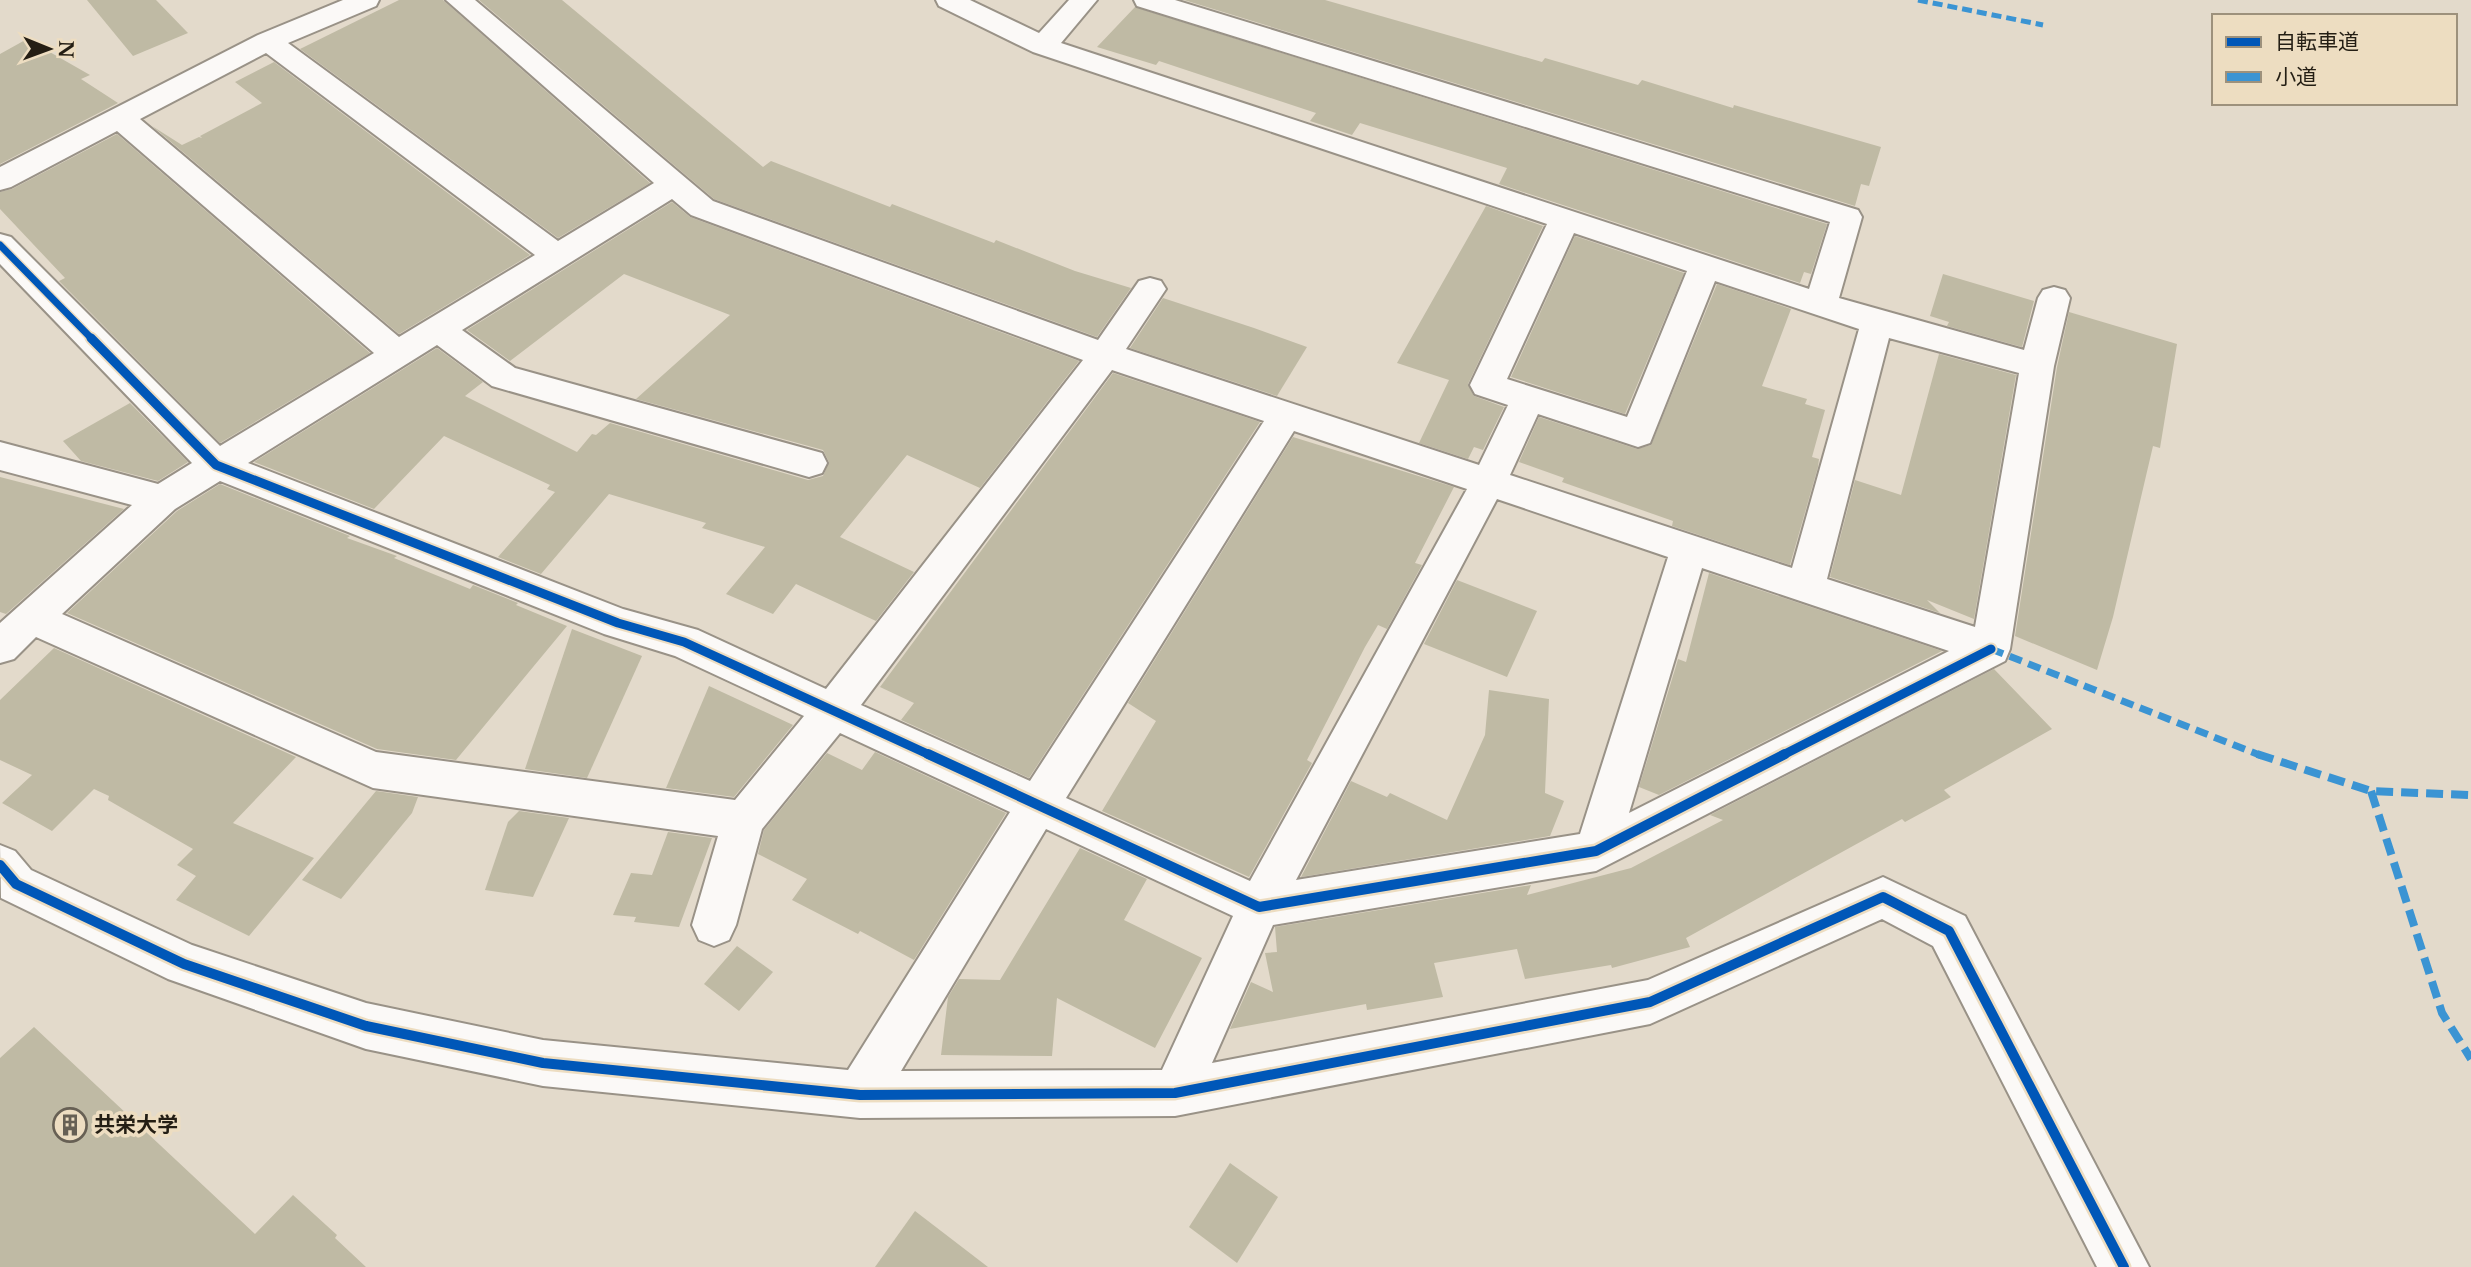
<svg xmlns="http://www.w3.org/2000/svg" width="2471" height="1267" font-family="'Libre Baskerville','Noto Sans JP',serif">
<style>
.building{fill:#bfbaa4}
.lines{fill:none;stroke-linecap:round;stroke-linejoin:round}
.street-casing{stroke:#999287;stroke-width:4}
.street{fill:#fbf9f7;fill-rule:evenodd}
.quiet-far2{stroke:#3b94d3;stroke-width:5;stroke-dasharray:10 5;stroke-linecap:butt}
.quiet-far1{stroke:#3b94d3;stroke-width:7;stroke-dasharray:13 7;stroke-linecap:butt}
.quiet{stroke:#3b94d3;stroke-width:8;stroke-dasharray:17 8;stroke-linecap:butt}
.cycleway-far2-casing{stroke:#edddc1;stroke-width:10}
.cycleway-far1-casing{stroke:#edddc1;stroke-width:13}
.cycleway-casing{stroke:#edddc1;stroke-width:15}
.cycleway-far2{stroke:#0057b8;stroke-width:7}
.cycleway-far1{stroke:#0057b8;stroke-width:9}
.cycleway{stroke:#0057b8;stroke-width:10}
.labels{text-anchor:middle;stroke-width:7;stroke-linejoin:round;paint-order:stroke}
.near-poi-label{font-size:21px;font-weight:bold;fill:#241e14;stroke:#edddc1;text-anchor:start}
</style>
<rect width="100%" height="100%" fill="#e3dacb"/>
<g class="building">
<path d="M87,0H156L188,33L133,56Z"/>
<path d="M399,0H443L650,183L558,238L300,49Z"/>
<path d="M479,0H562L763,167L771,161L890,207L892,204L994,243L996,240L1075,271L1131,288L1097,337L714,199Z"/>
<path d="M1184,0H1325L1542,62L1545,58L1638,85L1642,80L1733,108L1734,105L1881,147L1869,186L1861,184L1855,206Z"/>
<path d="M1135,7L1827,224L1811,274L1804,272L1800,283L1499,184L1507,168L1360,123L1352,135L1310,121L1316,113L1159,61L1156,65L1097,47Z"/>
<path d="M27,39L90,75L81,79L118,103L0,164V54Z"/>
<path d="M274,62L530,255L399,334L152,126L182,145L199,137L202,138L200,136L262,103L235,82Z"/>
<path d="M117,134L370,353L220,443L59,281L65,278L0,209V192L12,189Z"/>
<path d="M672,202L690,217L1079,361L980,488L907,455L840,537L914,572L876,621L796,584L773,614L726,594L765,547L702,528L706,523L609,494L541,574L498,557L555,492L547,489L550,485L444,436L374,509L254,462L437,348L483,382L465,396L577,452L592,434L596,435L610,423L808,480L823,476L829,462L823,450L636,399L730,315L624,274L510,361L467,330Z"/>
<path d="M1486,206L1543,226L1468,384L1474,396L1504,407L1483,450L1474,447L1468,459L1419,443L1449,380L1397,363Z"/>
<path d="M1575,236L1684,273L1625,414L1511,377Z"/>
<path d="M1943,274L2034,301L2022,347L1947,326L1949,322L1930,316Z"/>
<path d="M1717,284L1791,309L1762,386L1807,399L1805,404L1825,410L1812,457L1819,459L1818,467L1790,565L1672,526L1673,521L1562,482L1564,478L1519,462L1539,417L1637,449L1651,445Z"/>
<path d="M1163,298L1254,328L1307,347L1277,396L1130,348Z"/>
<path d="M2069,312L2177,344L2160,448L2153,446L2113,617L2097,670L2015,636L2057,367Z"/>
<path d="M1939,354L2016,375L1974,619L1927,600L1940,613L1830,577L1855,480L1901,495Z"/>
<path d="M1113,373L1260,422L1029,778L901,720L914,703L880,687Z"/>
<path d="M130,403L188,462L158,481L81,461L63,441Z"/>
<path d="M1293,437L1454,487L1415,563L1422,565L1387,629L1378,625L1365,647L1307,760L1312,763L1249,877L1102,811L1156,721L1128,703Z"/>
<path d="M0,477L124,509L6,614L0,612Z"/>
<path d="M220,484L350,536L347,538L397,556L394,558L470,589L473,585L518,603L516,605L567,626L456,760L377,749L67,613L177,511Z"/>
<path d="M1709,573L1942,651L1659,795L1639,787L1676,666L1678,659L1686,662Z"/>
<path d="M1457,580L1537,611L1507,677L1424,644Z"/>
<path d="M572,629L642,656L587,778L525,769Z"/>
<path d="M54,648L296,757L233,823L314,858L249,936L176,900L196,876L177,865L193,849L108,800L109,796L94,789L52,831L2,803L32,775L0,760V700Z"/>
<path d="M1994,669L2052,729L1944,790L1951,797L1905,822L1902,819L1686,938L1690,947L1612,968L1611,965L1525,979L1517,949L1434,963L1443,997L1367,1010L1366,1004L1230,1029L1251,982L1273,992L1265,953L1277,952L1275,927L1531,885L1527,895L1631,868L1723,820L1710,815Z"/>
<path d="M709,686L793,725L734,797L666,788Z"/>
<path d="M1489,690L1549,699L1545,793L1564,801L1550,836L1301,877L1351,781L1387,797L1390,793L1447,820L1485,735Z"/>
<path d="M875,752L1006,813L914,960L860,931L858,934L792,900L807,879L758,854L764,830L827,753L862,770Z"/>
<path d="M376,791L418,797L412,813L341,899L302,880Z"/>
<path d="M519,811L569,818L533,897L485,890L508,822Z"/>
<path d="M668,832L712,838L679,927L634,922L636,917L613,915L631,873L652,875Z"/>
<path d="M1080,848L1147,879L1124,920L1202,958L1155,1048L1057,998L1052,1056L941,1055L948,997L959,979L1000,980Z"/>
<path d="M737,946L773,972L739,1011L704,984Z"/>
<path d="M34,1027L255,1234L293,1195L337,1235L335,1238L366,1267H0V1058Z"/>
<path d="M1230,1163L1278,1197L1237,1263L1189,1227Z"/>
<path d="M915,1211L988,1267H875Z"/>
</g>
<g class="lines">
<g class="street-casing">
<path id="street" d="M343,0H379L376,6L288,43L558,241L654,183L446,0H475L713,201L1098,340L1139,281L1150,278L1161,281L1166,289L1126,349L1479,465L1508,405L1475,394L1470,385L1547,224L1033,52L939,6L936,0H970L1039,33L1069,0H1097L1061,43L1809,289L1830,222L1137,6L1134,0H1175L1858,210L1862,217L1839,298L2024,350L2038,298L2043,290L2054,287L2065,290L2070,298L2054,366L2010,649L2005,661L1596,871L1273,925L1212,1063L1648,980L1883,877L1965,916L2149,1267H2097L1933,946L1882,919L1650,1024L1175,1116L860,1118L543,1086L366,1049L168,979L1,898L0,845L15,851L31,870L192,945L366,1003L543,1040L848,1070L1010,812L840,733L762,829L736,925L729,940L714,946L699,940L692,925L718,836L373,788L36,637L14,659L0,663V623L132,505L0,470V442L158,484L192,463L0,264V234L11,237L220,446L374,353L117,131L11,187L0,190V167L258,35ZM266,53L535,255L399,337L140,119ZM672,199L691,215L1083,360L826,689L698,630L623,609L248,463L437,345L492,386L809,477L822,473L827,463L822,453L515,368L462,330ZM1574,233L1687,271L1627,417L1507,379ZM1715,281L1859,329L1792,568L1510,475L1538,414L1638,447L1650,443ZM1889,338L2019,373L1975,627L1827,579ZM1112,370L1264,421L1030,781L861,705ZM1294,431L1467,489L1250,881L1066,798ZM220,481L604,634L675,656L804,716L735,800L376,752L62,614L175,509ZM1497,499L1668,557L1580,834L1296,880ZM1702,568L1949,651L1629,813ZM1046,829L1233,916L1162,1070L901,1071Z"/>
</g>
<use href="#street" class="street"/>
<path class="quiet-far2" d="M1918,0L2043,25"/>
<path class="quiet-far1" d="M1991,649L2262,756"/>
<g class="quiet">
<path d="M2257,754L2371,791L2471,795"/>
<path d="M2371,791L2442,1013L2471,1059"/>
</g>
<g class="cycleway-far2-casing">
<path id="cycleway-far2" d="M0,245L93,340"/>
</g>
<g class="cycleway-far1-casing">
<g id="cycleway-far1">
<path d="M91,338L216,465L618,623L684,642L932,756"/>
<path d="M1781,756L1991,649"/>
</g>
</g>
<g class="cycleway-casing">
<g id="cycleway">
<path d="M928,754L1259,907L1596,851L1785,754"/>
<path d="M0,865L16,884L184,964L366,1026L543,1063L860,1095L1175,1093L1650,1002L1883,897L1949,931L2124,1267"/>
</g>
</g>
<use href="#cycleway-far2" class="cycleway-far2"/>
<use href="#cycleway-far1" class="cycleway-far1"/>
<use href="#cycleway" class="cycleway"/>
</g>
<defs>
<g id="building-ring" transform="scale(1.75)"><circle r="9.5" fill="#edddc1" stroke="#676054" stroke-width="1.5"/><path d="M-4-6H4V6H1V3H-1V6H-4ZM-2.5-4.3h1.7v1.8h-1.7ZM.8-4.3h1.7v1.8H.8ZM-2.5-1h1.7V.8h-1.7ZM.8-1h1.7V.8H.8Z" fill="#676054"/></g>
</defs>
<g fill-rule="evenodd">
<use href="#building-ring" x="70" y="1125"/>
</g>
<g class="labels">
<g class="near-poi-label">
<text x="94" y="1132">共栄大学</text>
</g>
</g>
<rect x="2212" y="14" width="245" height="91" fill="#edddc1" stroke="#9d917c" stroke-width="2"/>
<rect x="2226" y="37" width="35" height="10" fill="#0057b8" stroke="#9d917c" stroke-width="2"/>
<text x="2275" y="49" font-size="21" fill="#241e14">自転車道</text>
<rect x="2226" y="72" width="35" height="10" fill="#3b94d3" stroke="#9d917c" stroke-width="2"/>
<text x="2275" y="84" font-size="21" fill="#241e14">小道</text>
<g transform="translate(49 49) rotate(91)" stroke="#edddc1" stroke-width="5" paint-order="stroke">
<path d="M0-5L12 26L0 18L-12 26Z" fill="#241e14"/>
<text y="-10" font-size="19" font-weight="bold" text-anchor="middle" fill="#241e14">N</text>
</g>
</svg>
